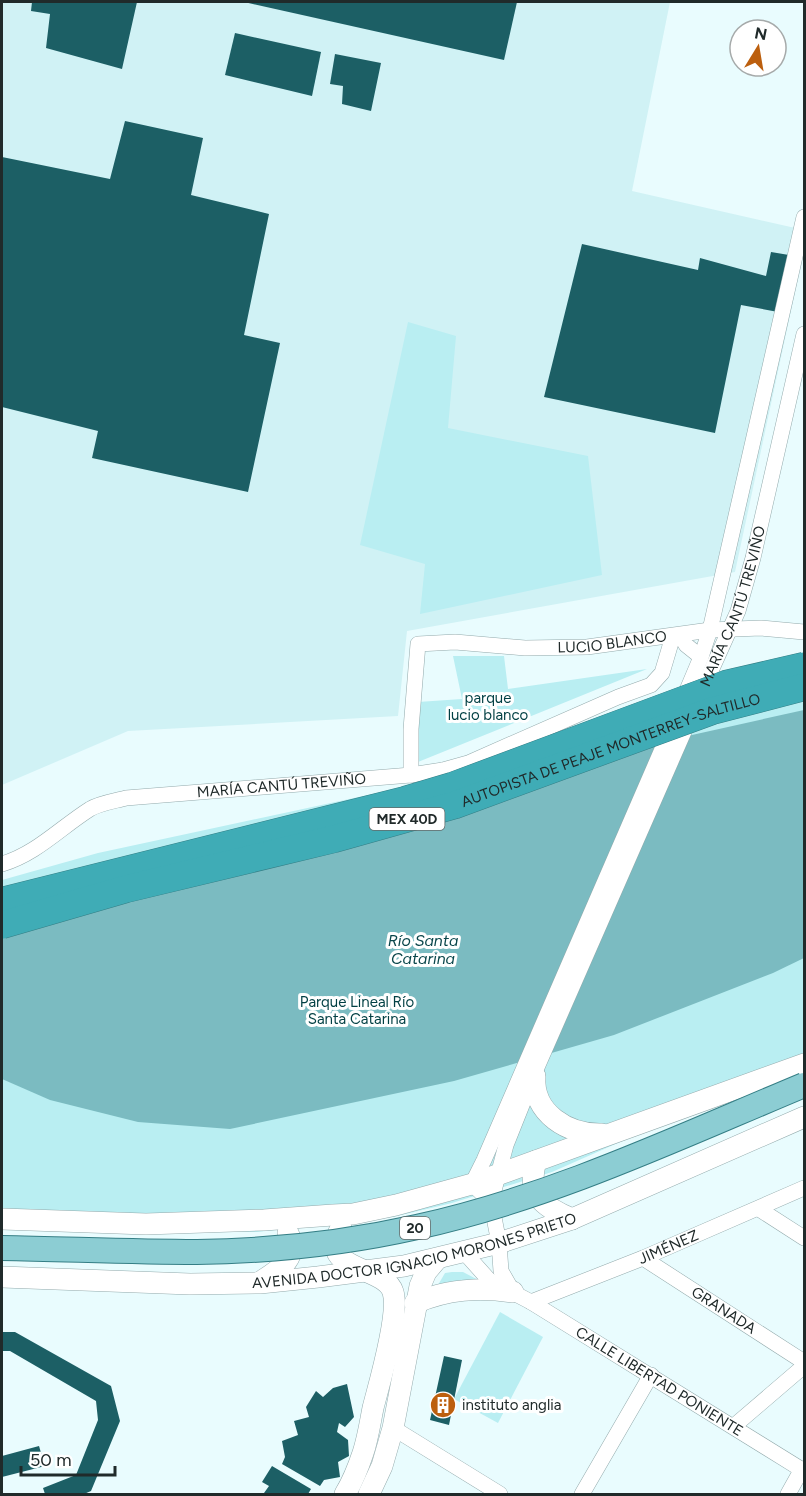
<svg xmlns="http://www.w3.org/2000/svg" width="806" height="1496" font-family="Figtree,sans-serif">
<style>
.built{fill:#d0f2f5}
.green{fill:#b9eef2}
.water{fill:#7bbbc1}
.building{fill:#1c5f65}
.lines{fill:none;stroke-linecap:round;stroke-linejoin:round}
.street-casing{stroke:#93aaac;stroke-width:16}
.secondary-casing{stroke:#93aaac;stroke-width:22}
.street{stroke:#fff;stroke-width:15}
.secondary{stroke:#fff;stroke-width:21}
.primary-bridge-casing{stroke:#347e85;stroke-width:26;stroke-linecap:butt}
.highway-bridge-casing{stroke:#347e85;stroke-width:28;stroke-linecap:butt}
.primary-bridge{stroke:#8ccdd3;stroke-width:24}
.highway-bridge{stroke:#3facb6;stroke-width:27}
.labels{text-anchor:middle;stroke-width:6;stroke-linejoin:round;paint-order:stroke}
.shield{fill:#fff;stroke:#636a6a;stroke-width:1.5}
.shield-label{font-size:14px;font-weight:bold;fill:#202a2a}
.street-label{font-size:15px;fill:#202a2a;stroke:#fff}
.park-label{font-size:15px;fill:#003f43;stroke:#fff}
.poi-label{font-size:15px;fill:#202a2a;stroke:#fff;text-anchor:start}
.water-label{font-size:16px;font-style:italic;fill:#0a464b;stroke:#fff}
</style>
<rect width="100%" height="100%" fill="#e9fcfe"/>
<path class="built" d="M2,2H670L632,191L804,230V250L735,572L407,631L398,716L128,731L2,785Z"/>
<g class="green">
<path d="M408,322L456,336L448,428L588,456L602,575L420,614L425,564L360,545Z"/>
<path d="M453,656H504L508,689L647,669L418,762V702L462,699Z"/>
<path d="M804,657V1061L552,1172L452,1203L393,1217L257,1232L2,1223V880L98,853L419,784Z"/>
<path d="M452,1272H463L486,1284L438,1285L445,1273Z"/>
<path d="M500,1312L543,1337L498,1423L454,1399Z"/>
</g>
<path class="water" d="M804,710V958L773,973L614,1035L454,1081L230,1129L138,1122L50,1100L2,1079V915L674,739Z"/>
<g class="building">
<path d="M32,2H137L122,69L46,48L50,14L31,11Z"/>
<path d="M244,2H517L504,60Z"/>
<path d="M235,33L321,52L312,96L225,75Z"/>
<path d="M335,54L381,63L371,111L342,104L343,86L330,84Z"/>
<path d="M125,121L203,138L191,195L269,214L244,335L280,343L248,492L92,458L98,431L2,407V157L110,179Z"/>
<path d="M582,244L698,270L700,258L766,276L771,252L789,255L778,312L741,305L715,433L544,397Z"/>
<path d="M2,1332H15L111,1386L120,1421L91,1491L84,1494H45L43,1488L76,1475L98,1420L96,1401L10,1351H2Z"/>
<path d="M444,1356L462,1360L449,1425L430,1420Z"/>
<path d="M347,1384L354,1417L345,1427L339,1423L337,1432L348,1440L349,1456L338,1462L340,1477L324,1480L320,1486L282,1464L285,1457L282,1441L298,1435L294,1421L309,1417L306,1407L316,1391L323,1397L333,1388Z"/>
<path d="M39,1446L45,1466L2,1477V1456Z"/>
<path d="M272,1466L311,1489L308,1494L264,1493L269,1486L262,1482Z"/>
</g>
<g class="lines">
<g class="street-casing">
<g id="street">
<path d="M680,635L686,645L701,657"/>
<path id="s1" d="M701,693L738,611L753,558L804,334"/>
<path d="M682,702L701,657L710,630L804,217"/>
<path id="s2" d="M411,775V729L418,644L455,642L525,648L587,647L710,630L761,628L804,632"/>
<path id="s3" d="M2,864C36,854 60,828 90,809C100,803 115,801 126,798L411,775L443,770L468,763L618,697L651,685L662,673L673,636"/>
<path d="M491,1202L472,1184L484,1160L673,724"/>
<path d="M759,1209L804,1238"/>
<path id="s4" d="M464,1252L489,1280L531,1302L804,1471"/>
<path id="s5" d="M643,1258L804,1362"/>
<path d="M513,1292L501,1271L499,1243L491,1202L506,1145L538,1065L690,718"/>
<path id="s6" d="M531,1302L643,1258L804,1188"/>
<path d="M734,1426L804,1366"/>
<path d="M393,1428L500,1494"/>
<path d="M582,1494L651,1375"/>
<path d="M788,1494L802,1469"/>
</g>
</g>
<g class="secondary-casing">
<g id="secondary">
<path d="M535,1076C532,1113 568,1135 602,1134"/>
<path d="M536,1161C526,1194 543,1207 572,1219"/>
<path d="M2,1219L146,1224L264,1220L333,1215L353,1214L396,1205L472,1184L804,1064"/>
<path d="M341,1228C316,1272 385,1265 393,1292C400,1314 379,1384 373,1408C370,1423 368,1438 363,1453C358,1468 353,1481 345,1494"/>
<path id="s7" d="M2,1277L190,1284L260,1283L318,1277L404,1266L499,1243L572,1219L804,1117"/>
<path d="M260,1282C279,1270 300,1258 288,1233"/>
<path d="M415,1303C448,1289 479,1287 513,1292"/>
<path d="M369,1494L382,1466L393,1428L420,1286L426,1272L437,1259"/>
</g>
</g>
<use href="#street" class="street"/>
<use href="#secondary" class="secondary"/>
<g class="primary-bridge-casing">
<path id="primary-bridge" d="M2,1248C66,1249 132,1252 197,1252C270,1251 346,1243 417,1227C553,1197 677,1138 804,1085"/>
</g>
<g class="highway-bridge-casing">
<g id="highway-bridge">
<path d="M2,901L405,800L452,786L726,684L804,666"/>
<path id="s8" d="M2,925L126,889L334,839L455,805L712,711L804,687"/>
</g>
</g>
<use href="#primary-bridge" class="primary-bridge"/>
<use href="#highway-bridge" class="highway-bridge"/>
</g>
<defs>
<g id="building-disc" transform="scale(1.35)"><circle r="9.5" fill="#bc5f0e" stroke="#fff"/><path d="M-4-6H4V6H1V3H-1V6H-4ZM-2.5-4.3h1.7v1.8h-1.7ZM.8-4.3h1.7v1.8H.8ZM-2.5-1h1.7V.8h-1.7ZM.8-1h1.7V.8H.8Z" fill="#fff"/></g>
</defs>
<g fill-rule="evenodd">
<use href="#building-disc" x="443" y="1405"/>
</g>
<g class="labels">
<g class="shield">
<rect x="369.5" y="808" width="75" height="22" rx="4.5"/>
<rect x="400" y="1217" width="30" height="22" rx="4.5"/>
</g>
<g class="shield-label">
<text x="407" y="824">MEX 40D</text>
<text x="415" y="1233">20</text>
</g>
<g class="street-label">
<text dy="5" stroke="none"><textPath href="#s1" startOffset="93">MARÍA CANTÚ TREVIÑO</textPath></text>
<text dy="5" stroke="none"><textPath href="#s2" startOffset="326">LUCIO BLANCO</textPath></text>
<text dy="5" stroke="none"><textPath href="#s8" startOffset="634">AUTOPISTA DE PEAJE MONTERREY-SALTILLO</textPath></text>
<text dy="5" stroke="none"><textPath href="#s3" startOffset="298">MARÍA CANTÚ TREVIÑO</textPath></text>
<text dy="5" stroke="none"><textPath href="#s6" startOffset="148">JIMÉNEZ</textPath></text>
<text dy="5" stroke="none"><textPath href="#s7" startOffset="416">AVENIDA DOCTOR IGNACIO MORONES PRIETO</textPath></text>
<text dy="5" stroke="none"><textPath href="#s5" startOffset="96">GRANADA</textPath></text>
<text dy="5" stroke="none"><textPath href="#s4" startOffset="236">CALLE LIBERTAD PONIENTE</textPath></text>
</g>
<g class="park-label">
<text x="488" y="703">parque<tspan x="488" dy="17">lucio blanco</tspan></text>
<text x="357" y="1007">Parque Lineal Río<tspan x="357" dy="17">Santa Catarina</tspan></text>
</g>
<g class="poi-label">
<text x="462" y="1410">instituto anglia</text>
</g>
<g class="water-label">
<text x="423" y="946">Río Santa<tspan x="423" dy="18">Catarina</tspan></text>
</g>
</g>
<rect width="806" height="1496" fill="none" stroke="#202a2a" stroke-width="6"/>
<g transform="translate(758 48) rotate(11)"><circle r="28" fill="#ffffff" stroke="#a6aaaa" stroke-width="1.5"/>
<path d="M0-4.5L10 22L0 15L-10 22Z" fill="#bc5f0e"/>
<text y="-9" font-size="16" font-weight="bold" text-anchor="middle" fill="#202a2a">N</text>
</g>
<path d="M21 1466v9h94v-9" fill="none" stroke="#202a2a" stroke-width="3"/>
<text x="30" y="1466" font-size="18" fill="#202a2a" stroke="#ffffff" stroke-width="4.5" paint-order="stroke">50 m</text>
</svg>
